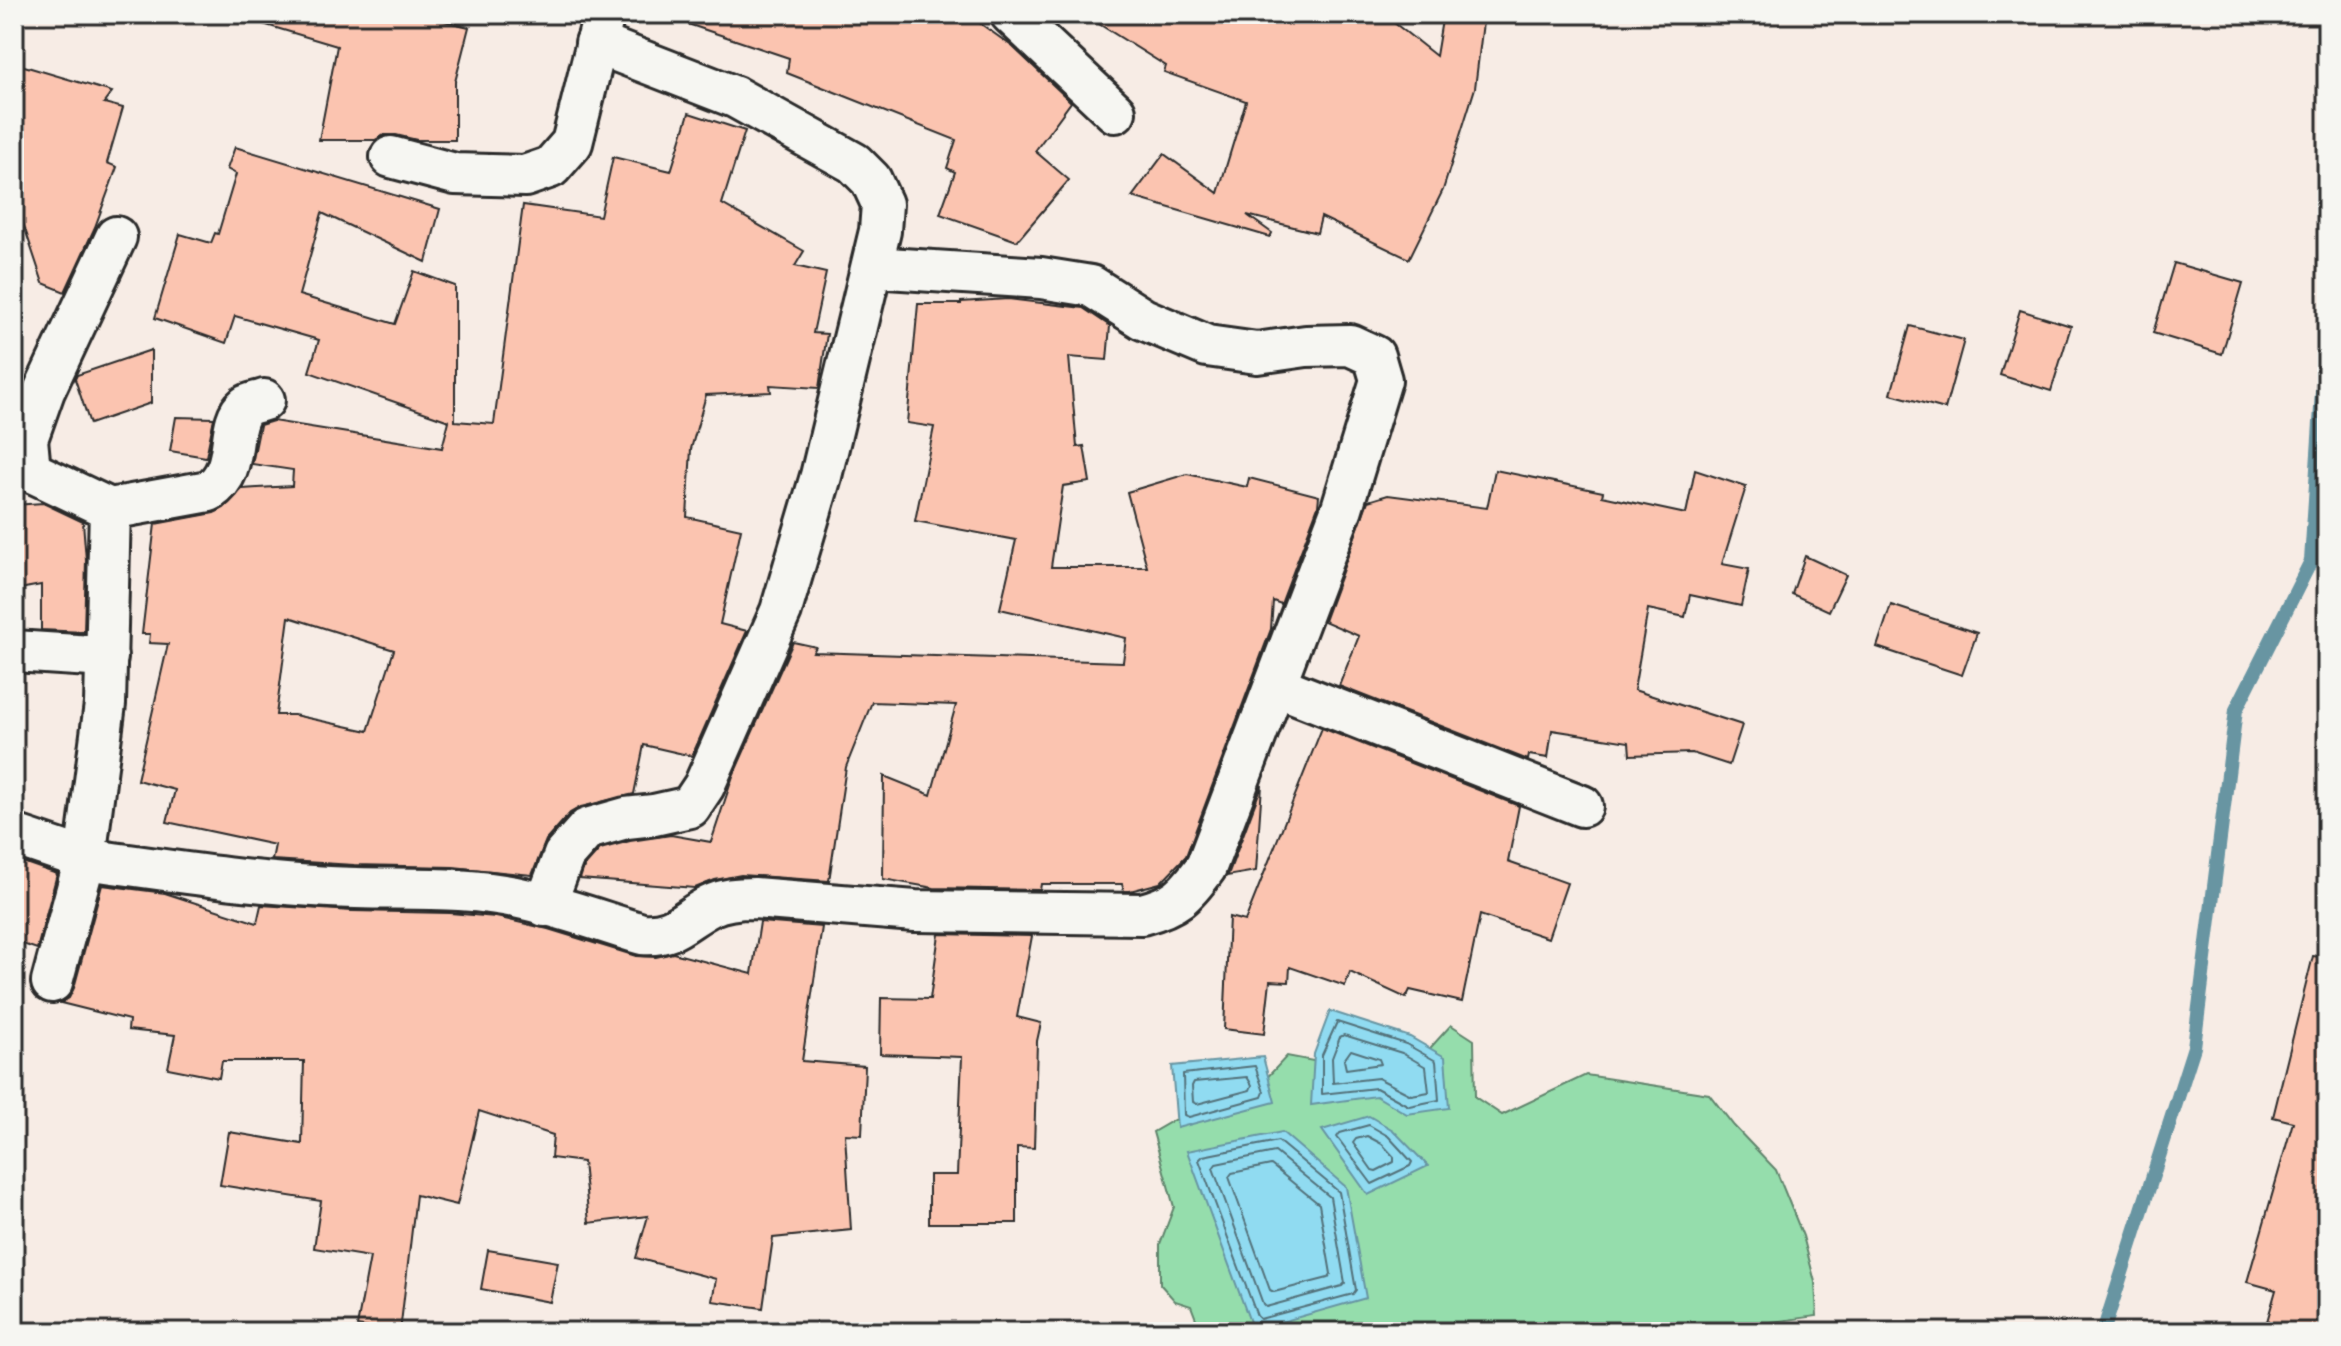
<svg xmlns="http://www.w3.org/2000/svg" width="2341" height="1346" font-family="'Comic Neue',sans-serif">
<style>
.green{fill:#95ddac;stroke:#60846c;stroke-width:2}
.water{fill:#90dbf1;stroke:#6895a2;stroke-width:2}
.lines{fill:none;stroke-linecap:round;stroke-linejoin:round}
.shore{stroke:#53717a;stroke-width:2}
.stream{stroke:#6895a2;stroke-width:14}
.building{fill:#fbc4b0;stroke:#2b2b2b;stroke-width:2;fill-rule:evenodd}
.street-casing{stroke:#2b2b2b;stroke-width:46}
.street{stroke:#f6f6f2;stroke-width:40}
</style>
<rect width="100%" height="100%" fill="#f7ece5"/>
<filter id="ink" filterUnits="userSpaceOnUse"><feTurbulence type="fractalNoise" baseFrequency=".0125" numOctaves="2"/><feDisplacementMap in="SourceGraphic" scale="16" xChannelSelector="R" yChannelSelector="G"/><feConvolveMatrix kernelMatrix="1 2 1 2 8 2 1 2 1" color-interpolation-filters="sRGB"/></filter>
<g filter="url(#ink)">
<path class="green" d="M1451,1025L1474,1040L1475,1097L1502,1115L1586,1075L1709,1094L1734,1126L1776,1170L1803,1236L1815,1282L1817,1316L1772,1322L1776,1332H1201L1191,1306L1175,1301L1160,1284V1244L1174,1207L1153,1132L1198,1106L1248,1098L1287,1056L1403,1078Z"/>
<g class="water">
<path d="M1330,1011L1410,1037L1445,1057L1449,1108L1407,1114L1376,1096L1311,1105L1314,1054Z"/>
<path d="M1263,1057L1275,1102L1177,1128L1172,1066Z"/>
<path d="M1369,1116L1393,1130L1428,1166L1368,1195L1322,1130Z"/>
<path d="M1282,1132L1346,1187L1366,1298L1253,1330L1187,1151Z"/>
</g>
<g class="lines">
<g class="shore">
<path d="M1337,1022L1406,1044L1436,1061L1439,1100L1409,1106L1376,1088L1322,1094V1055Z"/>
<path d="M1344,1035L1402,1053L1426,1067L1429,1092L1411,1095L1378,1078L1333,1083L1332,1058L1340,1037Z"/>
<path d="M1351,1050L1379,1059L1381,1064L1346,1069L1344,1060Z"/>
<path d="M1255,1066L1264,1092L1262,1097L1189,1117L1184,1115L1183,1074Z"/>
<path d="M1247,1077L1252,1085L1250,1090L1197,1104L1193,1102L1192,1086L1194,1082Z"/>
<path d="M1369,1125L1388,1136L1412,1162L1410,1166L1372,1184L1337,1137L1340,1133Z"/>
<path d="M1367,1136L1382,1144L1394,1157V1162L1376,1171L1372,1170L1353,1143L1356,1139Z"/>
<path d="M1278,1141L1339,1192L1356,1290L1353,1294L1260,1319L1257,1316L1199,1160L1203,1156Z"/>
<path d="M1275,1152L1330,1197L1345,1283L1342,1286L1266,1307L1263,1304L1213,1168L1216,1164Z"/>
<path d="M1271,1165L1319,1204L1331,1274L1328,1278L1274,1292L1270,1290L1229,1177L1232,1173Z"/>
</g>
<path class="stream" d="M2103,1332L2194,1047L2236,710L2311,561L2327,315"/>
</g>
<g class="building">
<path d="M264,14H415L469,27L455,82V140H417L396,135H384L375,140H319L337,46L263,24Z"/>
<path d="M680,14H967L1013,47L1071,102L1035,151L1069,180L1017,241L940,214L955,172L947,168L956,140L787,73L789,58L679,21Z"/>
<path d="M1083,14H1383L1436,56L1443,14H1484L1475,88L1443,190L1409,259L1321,217L1317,233L1247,215L1272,233L1270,237L1132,197L1164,154L1218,193L1246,101L1164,72L1166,66Z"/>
<path d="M14,63L112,92L104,103L123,108L107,163L117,167L95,227L65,292L43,283L14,196Z"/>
<path d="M689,113L745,131L722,204L804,251L795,266L826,273L813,333L827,334L819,388L770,385L771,392L706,395L691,449L687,517L741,529L720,624L747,631L692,756L644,745L634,794L581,807L570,813L546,840L532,875L453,867L354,865L272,860L275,845L167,822L175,790L137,780L168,644L149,643L150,634H142L155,524L214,513L224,508L242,489L292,486L293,470L252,464L260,425L273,421L442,448L449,421L309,372L319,340L235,316L226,343L155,318L180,234L211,243L215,233L218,234L236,174L227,169L235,147L440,209L426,262L322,213L299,295L395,324L414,271L455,286V421L494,424L523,205L600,216L613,157L671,171ZM289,617L394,650L368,731L294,715H276Z"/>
<path d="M2174,263L2243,283L2222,354L2153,333Z"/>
<path d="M1008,299L1083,308L1110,326L1107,360L1069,357L1077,447L1084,446L1090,482L1063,486L1051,567H1147L1127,492L1187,474L1247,487L1249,478L1319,496L1318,506L1281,604L1273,601L1271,629L1186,856L1160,883L1130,891H1124L1122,884H1041L1040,890L934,888L883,879L884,776L931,795L956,705L872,702L846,767L829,881L741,875L715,880L695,888L580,879L584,867L600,849L630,841L671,835L711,842L733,776L793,642L816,647L813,652L1123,662L1126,638L1000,609L1016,540L915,521L934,427L907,423L918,304H961V302Z"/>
<path d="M2020,310L2071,326L2051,391L2000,375Z"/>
<path d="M1910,326L1964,340L1945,409L1891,394Z"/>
<path d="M151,350V403L90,424L75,379L77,375Z"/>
<path d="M176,417L214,418L206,457L170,451Z"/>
<path d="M1495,470L1603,492L1602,496L1686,514L1695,470L1746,487L1722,564L1749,569L1741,606L1690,595L1685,617L1648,609L1634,690L1742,725L1729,765L1692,753L1630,755L1629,742L1552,730L1548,758L1529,755L1528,760L1339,686L1359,636L1324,621L1368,501L1388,495L1487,508Z"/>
<path d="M43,503L83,522L86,560L84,632L41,630V585L14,590V505Z"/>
<path d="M1805,556L1846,575L1829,611L1792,594Z"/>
<path d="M1891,605L1977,633L1962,675L1877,647Z"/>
<path d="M1322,728L1519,806L1508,862L1567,883L1548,938L1480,915L1462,1002L1410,990L1406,998L1350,972L1345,986L1290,967L1289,982L1270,981L1264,1034L1224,1029L1229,917L1245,921Z"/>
<path d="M1262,785L1256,871L1227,876L1228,875Z"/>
<path d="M14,859L57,874L37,949L14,941Z"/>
<path d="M102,885L165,893L257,923L261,905L352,911L450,913L496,917L548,929L636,956L656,957L673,953L752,974L760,922L822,927L802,1061L865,1066L862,1135L845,1134L851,1230L773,1238L763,1308L712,1301L716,1279L636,1258L648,1216L589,1223L583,1162L551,1158L553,1135L479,1111L457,1205L416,1195L400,1332L357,1326L370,1257L314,1248L321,1201L220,1185L229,1132L302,1144L304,1061H222L219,1078L168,1068L175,1035L128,1030L129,1020L61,1003L69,998L74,988Z"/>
<path d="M939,934L1032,936L1017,1017L1041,1023L1037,1041L1034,1148L1017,1147V1223H929V1175H957L962,1057L880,1054L881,998L930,999Z"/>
<path d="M2313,956L2327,958V1332H2264L2276,1290L2247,1282L2293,1122L2273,1117Z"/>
<path d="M488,1250L558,1262L550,1302L481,1289Z"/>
</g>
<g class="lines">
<g class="street-casing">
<g id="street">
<path d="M1011,14L1115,112"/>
<path d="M391,157L455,174L525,176L551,167L572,143L604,14"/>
<path d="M110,509L209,491C243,469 224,424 246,406C250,403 259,402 264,400"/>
<path d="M14,651L107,657"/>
<path d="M1277,686L1582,806"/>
<path d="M14,835L85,859L105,704L110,509L30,471L27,439L44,391L116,237"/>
<path d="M545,906L564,855L587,829L626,818L654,815L690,807L704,786L781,611L821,476L880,231L882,204L871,180L854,163L735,97L596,43"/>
<path d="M52,982L85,859C166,870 247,883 329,887C394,891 460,884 524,899C564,908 603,922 642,934C674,937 684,919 710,906C724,899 738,898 754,898L915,911L1142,914C1176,905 1185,896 1206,867L1342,508L1381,380L1374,356L1350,345L1306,346L1257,353L1207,346L1143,319L1091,286L1041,278L872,267"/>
</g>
</g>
<use href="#street" class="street"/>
</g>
</g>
<rect width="2341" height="1346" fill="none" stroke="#f6f6f2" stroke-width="48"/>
<rect x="24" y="24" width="2293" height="1298" fill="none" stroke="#2b2b2b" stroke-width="3" filter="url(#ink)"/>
</svg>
